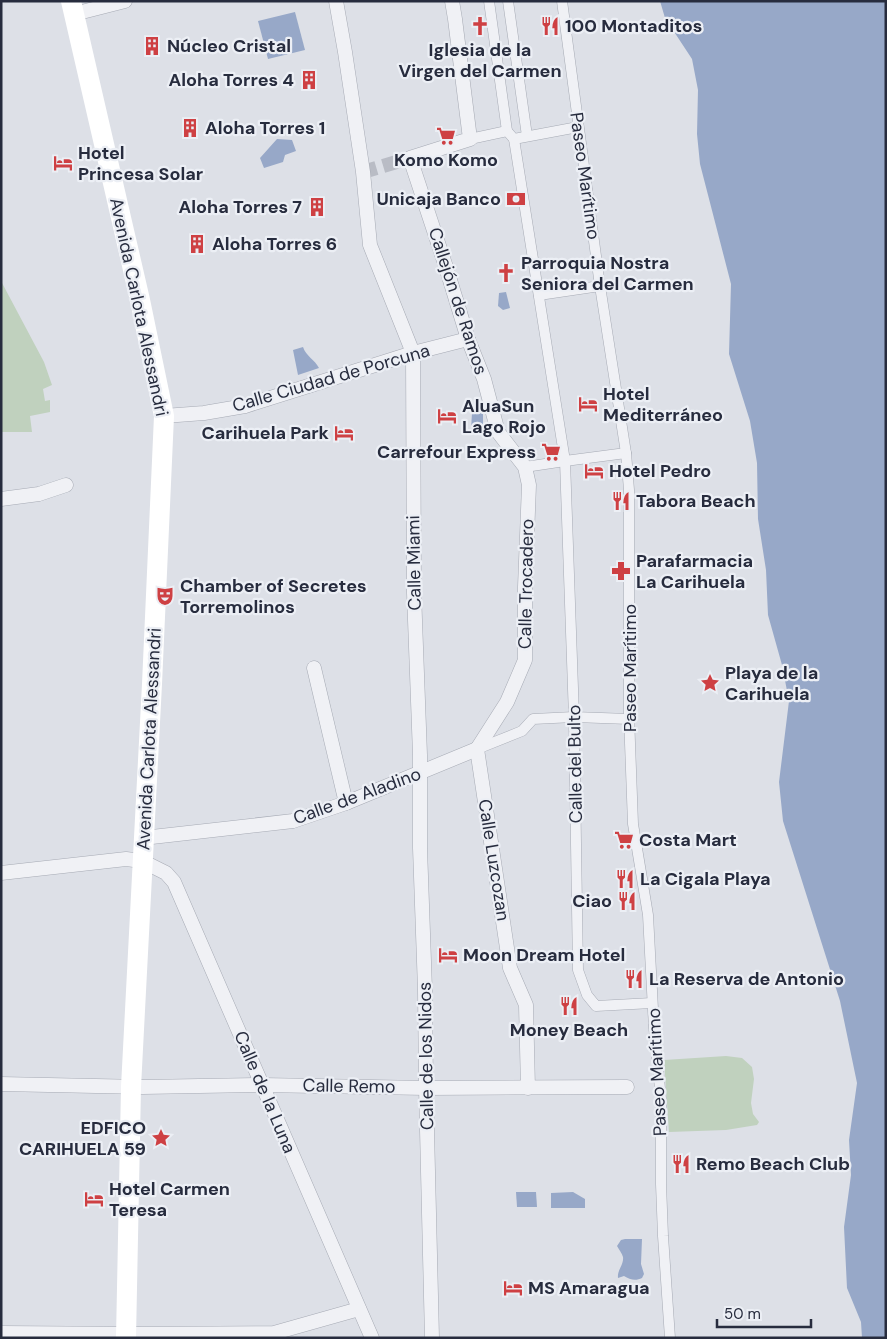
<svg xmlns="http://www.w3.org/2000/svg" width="887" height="1339" font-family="'DM Sans',sans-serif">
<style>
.green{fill:#c0d1be}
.water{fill:#97a8c8}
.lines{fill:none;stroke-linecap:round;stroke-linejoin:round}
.minor-tunnel{stroke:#b9bcc5;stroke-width:14;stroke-dasharray:14 7;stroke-linecap:butt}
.pedestrian-casing{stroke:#a6aab4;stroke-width:11}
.minor-casing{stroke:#a6aab4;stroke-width:15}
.pedestrian{stroke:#f0f1f5;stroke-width:10}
.minor{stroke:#f0f1f5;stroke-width:14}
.secondary{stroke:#fff;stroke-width:20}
.labels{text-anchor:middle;stroke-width:4.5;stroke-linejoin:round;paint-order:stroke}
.poi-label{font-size:18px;font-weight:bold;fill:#272c3e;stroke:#eceff5;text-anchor:start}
.street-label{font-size:18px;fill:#272c3e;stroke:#eceff5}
</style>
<rect width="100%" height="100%" fill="#dde0e7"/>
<g class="green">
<path d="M1,281L44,362L52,385L43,389L45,401L50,400V412L30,416L32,432H1Z"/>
<path d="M726,1056L742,1058L752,1067L754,1079L751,1103L753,1114L759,1122L757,1125L726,1130L669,1132L664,1060Z"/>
</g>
<g class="water">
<path d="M660,1H886V1338H862L861,1322L847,1288L844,1227L851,1175L849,1140L857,1083L840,1001L783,821L779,782L789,701L782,665L768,615L766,570L758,519L757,463L750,421L729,354L731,284L700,164L697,134L698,90L692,59L665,18Z"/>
<path d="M295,12L305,50L268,59L258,21Z"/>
<path d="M277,139L292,140L296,151L285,155L283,162L264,168L260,158Z"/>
<path d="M506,292L510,308L503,310L498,306L499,293Z"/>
<path d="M303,347C306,356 315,360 319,368L298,375L293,350Z"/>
<path d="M477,409L481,410L483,414V430L480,434H477L471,430L472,413L474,410Z"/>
<path d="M516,1192H536L537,1207H517Z"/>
<path d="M573,1192L585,1199V1208H551V1193Z"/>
<path d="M625,1239H642L641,1264L644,1274L642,1278C636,1281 630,1280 624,1276L618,1278C617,1270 624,1265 623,1257C622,1253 619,1250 617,1246L621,1240Z"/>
</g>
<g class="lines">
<path class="minor-tunnel" d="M363,172L410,158"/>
<g class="pedestrian-casing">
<g id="pedestrian">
<path d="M489,1L507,131"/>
<path d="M508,1L527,136"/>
<path d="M562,1L600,286L626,453L629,490V716L633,824L648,915L654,1028L661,1099V1184L663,1236L670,1338"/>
<path d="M470,139L507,131L514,139L578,127"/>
<path d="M514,139L565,461L574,717L578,970L587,995L596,1006L652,1003"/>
<path d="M539,295L600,286"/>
<path d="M525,467L565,461L626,453"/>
<path d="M477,749L522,731L533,719L574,717L629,719"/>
</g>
</g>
<g class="minor-casing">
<g id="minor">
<path d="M336,1L345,52L363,172L370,245L413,353L414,593L420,755V848L425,990L426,1088L432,1338"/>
<path d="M452,1L455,19L470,139L410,158L446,267L468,339L484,379L498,432L525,467L529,485L525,587V660L507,702L477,749"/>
<path d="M74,14L125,1"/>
<path d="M164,416L204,413L245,406L413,353L468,339"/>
<path d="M1,499L39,494L66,485"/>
<path d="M314,668L346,803"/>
<path d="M477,749L510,968L526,1005L528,1088"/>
<path d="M143,838L293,821L346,803L477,749"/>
<path d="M1,873L126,859L142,861L166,873L174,882L372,1338"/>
<path d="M1,1084L143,1087L262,1085L426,1088L627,1087"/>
<path d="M1,1333L137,1334L274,1333L359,1309"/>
</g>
</g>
<use href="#pedestrian" class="pedestrian"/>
<use href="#minor" class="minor"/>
<path class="secondary" d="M71,1L140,300L164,416L152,684L131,1087L126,1338"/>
</g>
<defs>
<g id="church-bare" transform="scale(1.5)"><path d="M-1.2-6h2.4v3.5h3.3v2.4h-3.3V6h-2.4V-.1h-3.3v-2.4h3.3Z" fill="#ce4043" stroke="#eceff5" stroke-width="2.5" paint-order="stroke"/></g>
<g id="restaurant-bare" transform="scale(1.5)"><path d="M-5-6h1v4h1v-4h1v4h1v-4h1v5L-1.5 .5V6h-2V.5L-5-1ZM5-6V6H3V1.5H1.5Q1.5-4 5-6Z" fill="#ce4043" stroke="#eceff5" stroke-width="2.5" paint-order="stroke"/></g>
<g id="building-bare" transform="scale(1.5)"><path d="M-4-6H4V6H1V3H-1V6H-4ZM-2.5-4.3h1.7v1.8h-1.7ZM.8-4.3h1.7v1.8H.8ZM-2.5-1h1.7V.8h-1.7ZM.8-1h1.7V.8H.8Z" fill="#ce4043" stroke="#eceff5" stroke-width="2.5" paint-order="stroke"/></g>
<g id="supermarket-bare" transform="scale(1.5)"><path d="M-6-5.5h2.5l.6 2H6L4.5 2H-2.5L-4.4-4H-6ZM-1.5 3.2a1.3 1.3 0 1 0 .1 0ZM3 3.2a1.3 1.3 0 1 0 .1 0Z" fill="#ce4043" stroke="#eceff5" stroke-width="2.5" paint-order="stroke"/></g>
<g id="hotel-bare" transform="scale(1.5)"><path d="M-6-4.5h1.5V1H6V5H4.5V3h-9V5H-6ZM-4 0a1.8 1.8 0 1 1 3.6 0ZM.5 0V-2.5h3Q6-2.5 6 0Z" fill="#ce4043" stroke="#eceff5" stroke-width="2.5" paint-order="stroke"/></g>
<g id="bank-bare" transform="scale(1.5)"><path d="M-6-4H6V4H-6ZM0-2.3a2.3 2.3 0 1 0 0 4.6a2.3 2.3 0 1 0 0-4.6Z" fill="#ce4043" stroke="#eceff5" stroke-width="2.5" paint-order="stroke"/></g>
<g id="pharmacy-bare" transform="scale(1.5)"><path d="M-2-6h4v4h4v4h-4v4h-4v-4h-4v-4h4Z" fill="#ce4043" stroke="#eceff5" stroke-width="2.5" paint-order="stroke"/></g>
<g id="theatre-bare" transform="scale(1.5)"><path d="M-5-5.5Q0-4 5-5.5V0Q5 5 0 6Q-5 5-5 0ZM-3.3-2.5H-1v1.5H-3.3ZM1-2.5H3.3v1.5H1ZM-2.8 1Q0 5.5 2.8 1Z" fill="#ce4043" stroke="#eceff5" stroke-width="2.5" paint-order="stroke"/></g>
<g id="sight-bare" transform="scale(1.5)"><path d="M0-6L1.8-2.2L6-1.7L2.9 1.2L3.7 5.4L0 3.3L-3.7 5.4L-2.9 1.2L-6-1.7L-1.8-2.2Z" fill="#ce4043" stroke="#eceff5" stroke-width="2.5" paint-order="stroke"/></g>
</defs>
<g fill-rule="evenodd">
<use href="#church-bare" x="480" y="26"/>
<use href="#restaurant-bare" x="550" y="26"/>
<use href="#building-bare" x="152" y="46"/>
<use href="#building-bare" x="309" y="80"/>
<use href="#building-bare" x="190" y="128"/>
<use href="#supermarket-bare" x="446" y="136"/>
<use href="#hotel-bare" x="63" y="163"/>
<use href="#bank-bare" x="516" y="199"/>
<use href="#building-bare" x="317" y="207"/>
<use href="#building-bare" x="197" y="244"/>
<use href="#church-bare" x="506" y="273"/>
<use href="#hotel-bare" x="588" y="404"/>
<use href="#hotel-bare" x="447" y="416"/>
<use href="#hotel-bare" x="344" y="433"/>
<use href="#supermarket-bare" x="551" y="452"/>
<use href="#hotel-bare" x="594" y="471"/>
<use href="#restaurant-bare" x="621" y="501"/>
<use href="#pharmacy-bare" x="621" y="571"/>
<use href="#theatre-bare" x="165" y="596"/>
<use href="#sight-bare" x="710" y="683"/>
<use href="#supermarket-bare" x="624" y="840"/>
<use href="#restaurant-bare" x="625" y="879"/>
<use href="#restaurant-bare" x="627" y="901"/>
<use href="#hotel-bare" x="448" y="955"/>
<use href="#restaurant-bare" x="634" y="979"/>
<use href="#restaurant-bare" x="569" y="1006"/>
<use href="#sight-bare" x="161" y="1138"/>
<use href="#restaurant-bare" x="681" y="1164"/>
<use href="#hotel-bare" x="94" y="1199"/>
<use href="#hotel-bare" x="513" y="1288"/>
</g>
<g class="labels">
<g class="poi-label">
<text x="565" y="32">100 Montaditos</text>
<text x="167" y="52">Núcleo Cristal</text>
<text x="480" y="56" text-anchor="middle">Iglesia de la<tspan x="480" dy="21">Virgen del Carmen</tspan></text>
<text x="294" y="86" text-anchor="end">Aloha Torres 4</text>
<text x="205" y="134">Aloha Torres 1</text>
<text x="78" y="159">Hotel<tspan x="78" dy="21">Princesa Solar</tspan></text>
<text x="446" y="166" text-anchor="middle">Komo Komo</text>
<text x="501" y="205" text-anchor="end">Unicaja Banco</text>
<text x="302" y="213" text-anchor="end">Aloha Torres 7</text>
<text x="212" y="250">Aloha Torres 6</text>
<text x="521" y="269">Parroquia Nostra<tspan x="521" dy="21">Seniora del Carmen</tspan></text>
<text x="603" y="400">Hotel<tspan x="603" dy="21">Mediterráneo</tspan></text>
<text x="462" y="412">AluaSun<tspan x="462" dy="21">Lago Rojo</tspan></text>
<text x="329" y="439" text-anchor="end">Carihuela Park</text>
<text x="536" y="458" text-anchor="end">Carrefour Express</text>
<text x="609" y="477">Hotel Pedro</text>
<text x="636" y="507">Tabora Beach</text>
<text x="636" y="567">Parafarmacia<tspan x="636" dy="21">La Carihuela</tspan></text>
<text x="180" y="592">Chamber of Secretes<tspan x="180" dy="21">Torremolinos</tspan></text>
<text x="725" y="679">Playa de la<tspan x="725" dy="21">Carihuela</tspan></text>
<text x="639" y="846">Costa Mart</text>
<text x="640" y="885">La Cigala Playa</text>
<text x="612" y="907" text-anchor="end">Ciao</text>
<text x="463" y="961">Moon Dream Hotel</text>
<text x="649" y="985">La Reserva de Antonio</text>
<text x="569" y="1036" text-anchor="middle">Money Beach</text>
<text x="146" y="1134" text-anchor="end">EDFICO<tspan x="146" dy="21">CARIHUELA 59</tspan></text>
<text x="696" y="1170">Remo Beach Club</text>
<text x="109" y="1195">Hotel Carmen<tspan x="109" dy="21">Teresa</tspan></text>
<text x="528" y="1294">MS Amaragua</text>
</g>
<g class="street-label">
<text transform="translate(585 176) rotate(82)" y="6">Paseo Marítimo</text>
<text transform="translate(458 301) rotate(72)" y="6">Callejón de Ramos</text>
<text transform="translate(139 307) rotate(78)" y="6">Avenida Carlota Alessandri</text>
<text transform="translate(331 378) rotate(-16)" y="6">Calle Ciudad de Porcuna</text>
<text transform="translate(414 563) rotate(-91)" y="6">Calle Miami</text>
<text transform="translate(526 584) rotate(-89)" y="6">Calle Trocadero</text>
<text transform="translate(630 668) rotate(-90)" y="6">Paseo Marítimo</text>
<text transform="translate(149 739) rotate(-87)" y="6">Avenida Carlota Alessandri</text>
<text transform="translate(575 764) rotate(-91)" y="6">Calle del Bulto</text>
<text transform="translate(357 796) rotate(-20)" y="6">Calle de Aladino</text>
<text transform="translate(494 860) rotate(81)" y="6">Calle Luzcozan</text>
<text transform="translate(426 1056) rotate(-91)" y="6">Calle de los Nidos</text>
<text transform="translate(657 1072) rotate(-93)" y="6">Paseo Marítimo</text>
<text transform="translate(349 1086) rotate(1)" y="6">Calle Remo</text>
<text transform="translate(265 1092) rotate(67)" y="6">Calle de la Luna</text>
</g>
</g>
<rect width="887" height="1339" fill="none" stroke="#272c3e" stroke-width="5"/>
<path d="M717 1319v8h94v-8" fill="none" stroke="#272c3e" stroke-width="2.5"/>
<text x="724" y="1319" font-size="15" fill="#272c3e" stroke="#eceff5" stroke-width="4" paint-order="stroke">50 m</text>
</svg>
